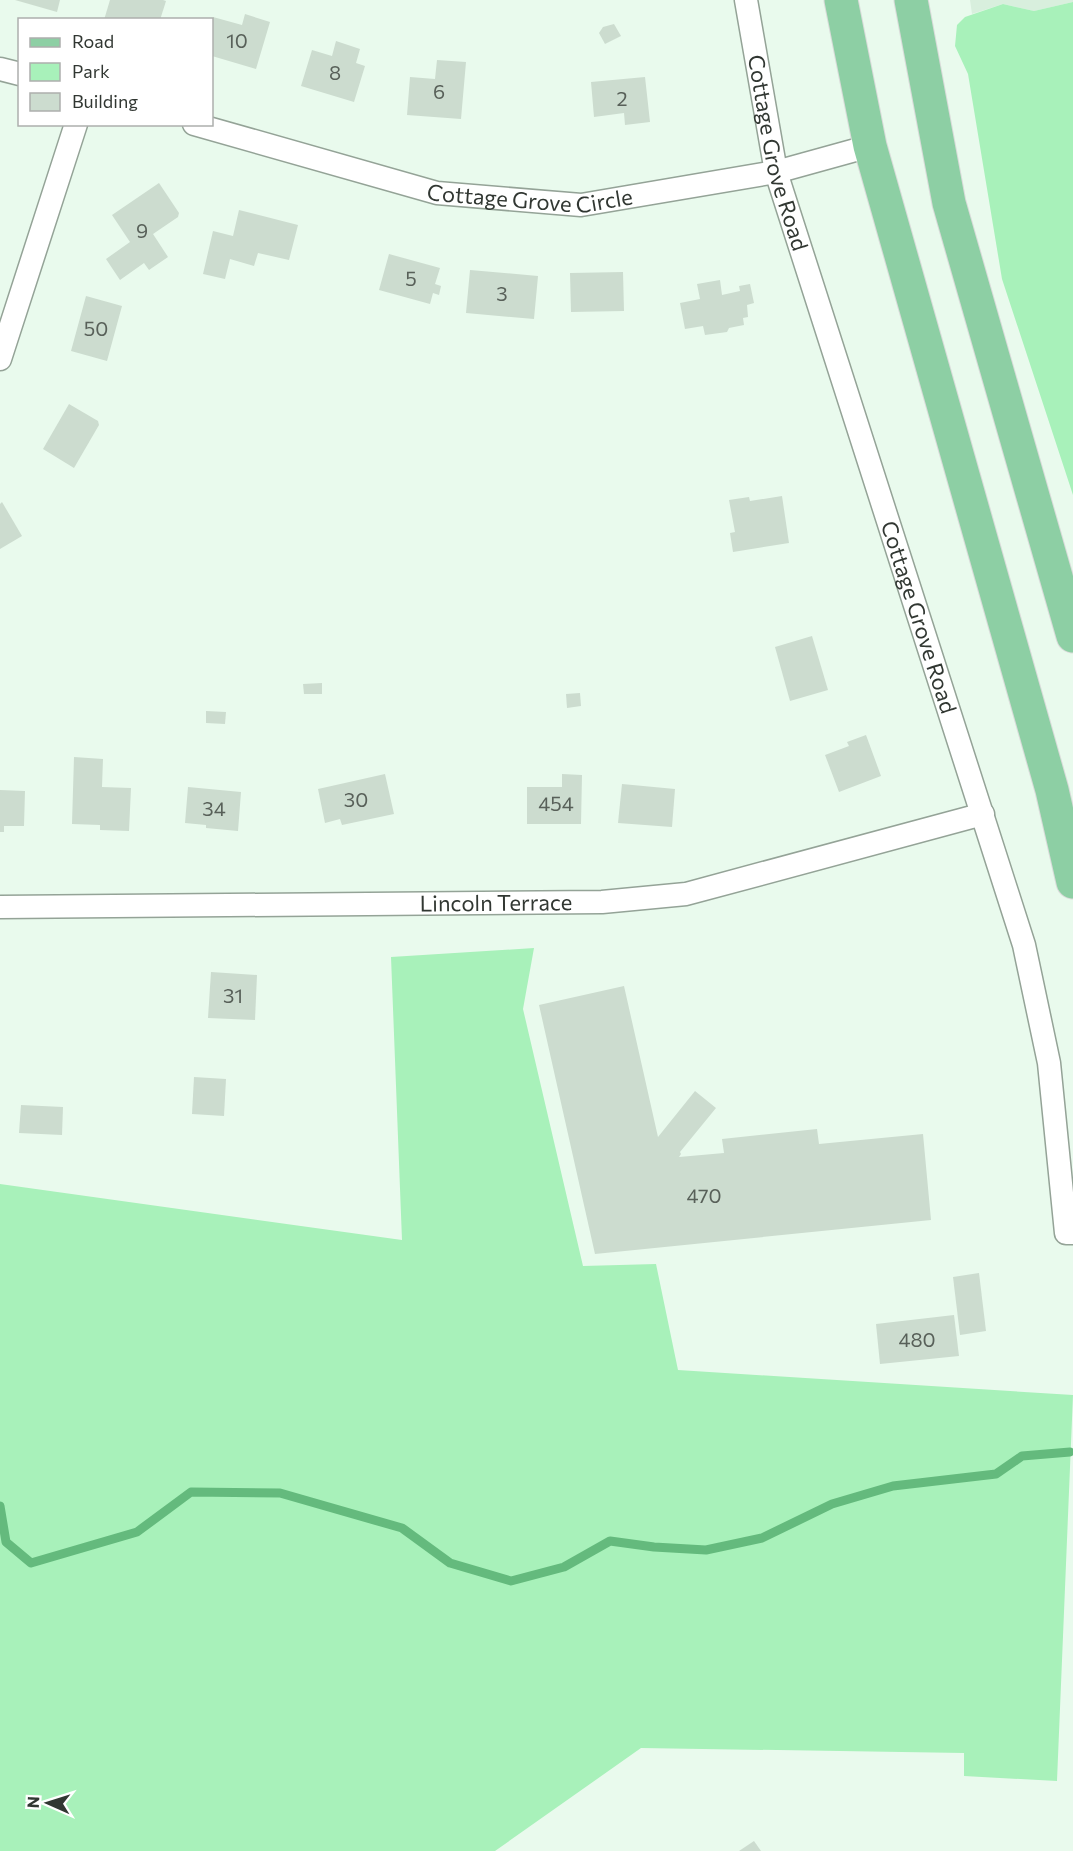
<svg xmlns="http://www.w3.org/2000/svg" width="1073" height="1851" font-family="Commissioner,sans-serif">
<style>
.built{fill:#d8efdd}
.green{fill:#a8f1ba}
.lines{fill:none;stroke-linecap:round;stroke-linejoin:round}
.stream{stroke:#64ba7d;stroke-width:9}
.building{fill:#ccdccf}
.street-casing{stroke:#94a397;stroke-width:25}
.primary-casing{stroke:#dadbda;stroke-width:35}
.street{stroke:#fff;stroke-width:22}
.primary{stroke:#8dcfa4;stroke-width:33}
.labels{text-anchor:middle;stroke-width:4.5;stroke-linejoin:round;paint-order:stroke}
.number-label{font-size:20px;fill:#586059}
.street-label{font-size:22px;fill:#313732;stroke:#fff}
</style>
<rect width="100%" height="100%" fill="#e9faed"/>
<path class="built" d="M970,0H1073V2L1034,11L1003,4L972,14Z"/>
<g class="green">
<path d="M1073,2V495L1002,279L968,74L955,46L957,25L965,17L1003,4L1034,11Z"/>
<path d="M534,948L523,1009L583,1266L656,1264L678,1370L1073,1395L1057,1781L964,1776V1753L641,1748L495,1851H0V1184L402,1240L391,957Z"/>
</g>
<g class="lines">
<path class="stream" d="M0,1506L6,1542L31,1563L137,1532L191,1492L280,1493L402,1528L450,1563L511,1581L564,1567L610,1541L654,1547L706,1550L762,1538L832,1504L893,1486L996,1474L1022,1456L1070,1452"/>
</g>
<g class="building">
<path d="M15,0H60L57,12Z"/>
<path d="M110,0H163L166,1L160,20H104Z"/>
<path d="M245,14L270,22L256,69L212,56L213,17L242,25Z"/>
<path d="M614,24L621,36L605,44L599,33L603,27Z"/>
<path d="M336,41L360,49L356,63L365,66L354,102L301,86L312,50L332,56Z"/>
<path d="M437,60L466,62L461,119L407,115L410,77L435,79Z"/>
<path d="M645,77L650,122L625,125L624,113L594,117L591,82Z"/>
<path d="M159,183L179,213L178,217L153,234L168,257L149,270L144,263L120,280L106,259L130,242L112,215Z"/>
<path d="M239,210L298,225L289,260L258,253L254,266L230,259L225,279L203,274L213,231L233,236Z"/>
<path d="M389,254L440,268L435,284L441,286L439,295L433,293L430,304L379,290Z"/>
<path d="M470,270L538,276L534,319L466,313Z"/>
<path d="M623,272L624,311L571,312L570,273Z"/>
<path d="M720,280L722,295L740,291L739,286L750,284L754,303L747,305L748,317L743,318L744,325L729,328L727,332L705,335L703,326L685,329L680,303L700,299L697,284Z"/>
<path d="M86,296L122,306L107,361L71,351Z"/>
<path d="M69,404L98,421L99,425L74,468L43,449Z"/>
<path d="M782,496L789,543L733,552L730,533L735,532L729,500L749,497L750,501Z"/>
<path d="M2,502L22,536L0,549V504Z"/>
<path d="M812,636L828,690L790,701L775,647Z"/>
<path d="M322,683V694H304L303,684Z"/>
<path d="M580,693L581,706L567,708L566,694Z"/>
<path d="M206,711L226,712L225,724L206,723Z"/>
<path d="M866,735L881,776L839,792L825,755L849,746L847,742Z"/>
<path d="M74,757L103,759L102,787L131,788L129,831L100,830V825L72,824Z"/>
<path d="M385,774L394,814L342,825L340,819L325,823L318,789Z"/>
<path d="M562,774L582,775L581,824H527V787H562Z"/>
<path d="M622,784L675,789L672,827L618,823Z"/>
<path d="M188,787L241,792L238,831L206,828V825L185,823Z"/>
<path d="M0,790L25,791L24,826H4V832H0Z"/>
<path d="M211,972L257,975L255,1020L208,1018Z"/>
<path d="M624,986L658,1137L695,1091L716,1108L680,1152L681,1154L679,1157L724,1153L722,1139L817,1129L819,1144L923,1134L931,1220L595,1254L539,1005Z"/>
<path d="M194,1077L226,1079L224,1116L192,1114Z"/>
<path d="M21,1105L63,1107L62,1135L19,1133Z"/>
<path d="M979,1273L986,1331L960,1335L953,1277Z"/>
<path d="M954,1315L959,1356L880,1364L876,1324Z"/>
<path d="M754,1841L761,1851H739Z"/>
</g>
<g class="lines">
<g class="street-casing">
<g id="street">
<path id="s1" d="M746,0L776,172L1024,945L1049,1063L1066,1233H1073"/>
<path d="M0,69L20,74"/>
<path id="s2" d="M194,124L437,193L581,205L776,172L870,146"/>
<path d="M0,359L76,124"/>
<path id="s3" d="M0,907L602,902L686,894L983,814"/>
</g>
</g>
<g class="primary-casing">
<g id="primary">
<path d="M841,0L870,146L1052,790L1073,882"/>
<path d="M911,0L949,203L1073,636"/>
</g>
</g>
<use href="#street" class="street"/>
<use href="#primary" class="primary"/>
</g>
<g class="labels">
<g class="number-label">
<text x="237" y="48">10</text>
<text x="335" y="80">8</text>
<text x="439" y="99">6</text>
<text x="622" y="106">2</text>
<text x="142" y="238">9</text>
<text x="411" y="286">5</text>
<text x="502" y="301">3</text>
<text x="96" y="336">50</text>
<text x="356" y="807">30</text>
<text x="556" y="811">454</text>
<text x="214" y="816">34</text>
<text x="233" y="1003">31</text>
<text x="704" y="1203">470</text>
<text x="917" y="1347">480</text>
</g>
<g class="street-label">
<text dy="8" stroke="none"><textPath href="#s1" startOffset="156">Cottage Grove Road</textPath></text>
<text dy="8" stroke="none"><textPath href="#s2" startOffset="346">Cottage Grove Circle</textPath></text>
<text dy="8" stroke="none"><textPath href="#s1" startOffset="642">Cottage Grove Road</textPath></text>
<text dy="8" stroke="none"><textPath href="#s3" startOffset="496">Lincoln Terrace</textPath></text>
</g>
</g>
<rect x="18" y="18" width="195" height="108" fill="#ffffff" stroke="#adafad" stroke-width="1.5"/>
<rect x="30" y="38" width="30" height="9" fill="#8dcfa4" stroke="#adafad" stroke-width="1.5"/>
<text x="72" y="48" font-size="18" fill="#313732">Road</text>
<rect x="30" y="63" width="30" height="18" fill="#a8f1ba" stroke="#adafad" stroke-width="1.5"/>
<text x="72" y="78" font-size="18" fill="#313732">Park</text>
<rect x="30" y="93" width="30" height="18" fill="#ccdccf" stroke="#adafad" stroke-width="1.5"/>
<text x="72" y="108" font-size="18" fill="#313732">Building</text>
<g transform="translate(48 1803) rotate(273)" stroke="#ffffff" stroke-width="4.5" paint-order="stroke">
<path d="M0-4.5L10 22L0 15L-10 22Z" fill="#313732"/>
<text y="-9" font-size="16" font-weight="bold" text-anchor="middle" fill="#313732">N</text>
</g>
</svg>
